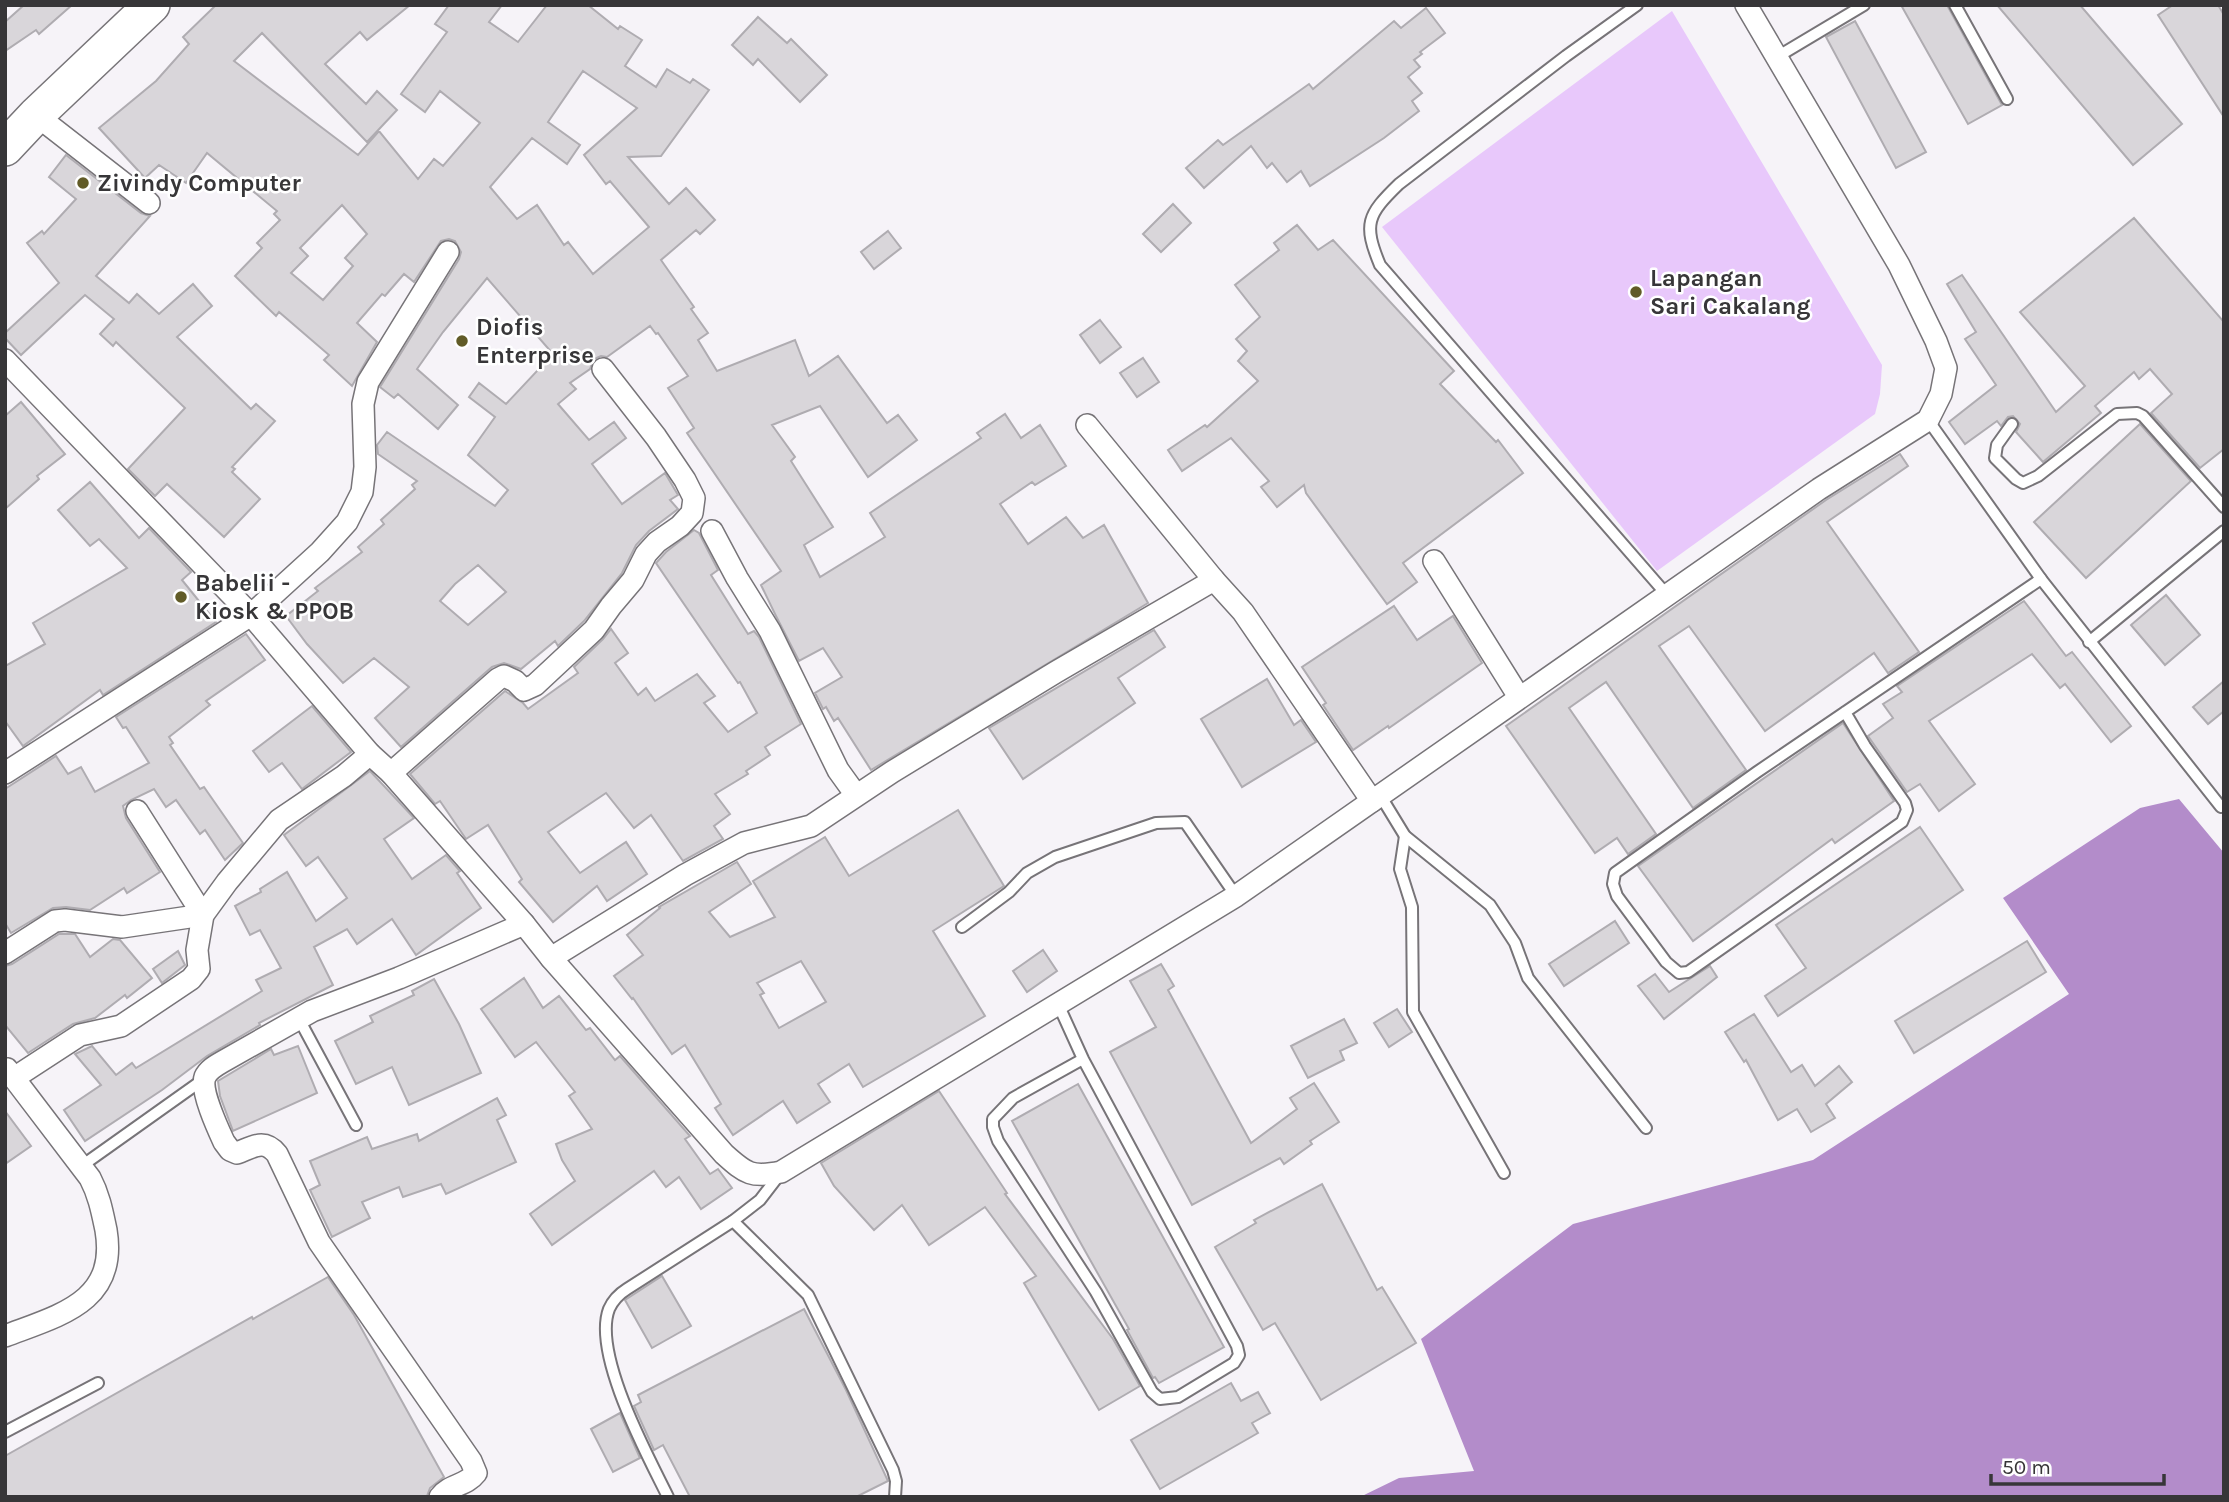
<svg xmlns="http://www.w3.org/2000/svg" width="2229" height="1502" font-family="Karla,sans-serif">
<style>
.green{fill:#e8c8fb}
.water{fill:#b38cca}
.building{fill:#d9d6da;stroke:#afacb1;stroke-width:2;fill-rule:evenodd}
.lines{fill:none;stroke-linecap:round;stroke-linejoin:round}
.service-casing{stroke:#777478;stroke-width:14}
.minor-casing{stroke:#777478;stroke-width:24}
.trunk-casing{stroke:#777478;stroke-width:38}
.service{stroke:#fff;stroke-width:10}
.minor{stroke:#fff;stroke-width:21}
.trunk{stroke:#fff;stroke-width:35}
.poi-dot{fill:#615b27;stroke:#fff;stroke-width:2.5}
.labels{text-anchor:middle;stroke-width:5;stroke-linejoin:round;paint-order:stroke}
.poi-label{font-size:24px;font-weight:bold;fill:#373638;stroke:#fff;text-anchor:start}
</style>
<rect width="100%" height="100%" fill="#f6f3f8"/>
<path class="green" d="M1672,11L1882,365L1880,394L1875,414L1657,571L1382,227Z"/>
<path class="water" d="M2179,799L2224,853V1497H1360L1399,1478L1474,1471L1421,1339L1573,1224L1813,1160L2069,994L2003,898L2140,808Z"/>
<g class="building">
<path d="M24,5H72L39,34L36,30L5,51V22Z"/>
<path d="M216,5H410L367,40L360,32L325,64L366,104L377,91L397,110L367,142L262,33L234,61L358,155L379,131L418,179L434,159L443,166L480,123L440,91L425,112L401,94L447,32L435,24L449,5H502L489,22L518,42L547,5H588L618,29L620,26L642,40L625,66L656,87L667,69L690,83L693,79L709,90L661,156L628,157L669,204L686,188L715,220L700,234L696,230L661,260L694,307L691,309L708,333L698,340L717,371L795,340L809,376L838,356L887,423L898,415L917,440L868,477L820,406L772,425L795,457L791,461L833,527L804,545L820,577L885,537L870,513L981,438L977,433L1005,414L1021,438L1040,425L1066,466L1035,485L1032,482L1000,504L1028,544L1066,517L1083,538L1104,525L1148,603L871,770L838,718L834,721L826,707L823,709L815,693L842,677L823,648L799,661L776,616L761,585L781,571L687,433L694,428L668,388L688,376L658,333L656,334L650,326L607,357L601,356L594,359L590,369L570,383L576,389L558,404L589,440L614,422L626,438L592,464L622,504L665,473L678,495L670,500L678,509L649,531L636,545L622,573L584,621L558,646L555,641L521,669L504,663L492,667L401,747L375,718L409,687L374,658L343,683L307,644L286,616L318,591L315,588L362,552L358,547L384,524L381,520L415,489L412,485L417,481L378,454L377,445L387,432L495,506L508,490L468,455L495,417L469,397L479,383L506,404L553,354L487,278L443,332L417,369L458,405L438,429L398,394L394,398L380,387L459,259L461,252L455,241L449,239L441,241L414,282L404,274L385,296L382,294L357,323L377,342L352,386L324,360L329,355L279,312L276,316L235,276L262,248L257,243L280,220L274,214L277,211L207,153L186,183L159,165L145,178L99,128L156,81L189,44L183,37ZM583,71L637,108L584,155L606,184L610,181L649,227L593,274L568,242L564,245L537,205L517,219L490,187L532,138L567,164L580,145L548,122ZM342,205L367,234L345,258L353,266L323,300L291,273L308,256L300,248ZM478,565L506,592L468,625L440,601L455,584Z"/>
<path d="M1901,5H1947L2002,105L1968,124Z"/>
<path d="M1997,5H2080L2182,124L2133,165Z"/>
<path d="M2173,5H2218L2224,15V117L2158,15Z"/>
<path d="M1426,8L1445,33L1420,52L1422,54L1414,60L1420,67L1408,77L1422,93L1412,101L1419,111L1384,138L1310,186L1301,171L1287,182L1272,163L1267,168L1251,146L1204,188L1186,168L1218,140L1223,145L1309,84L1313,89L1394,21L1401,28Z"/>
<path d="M758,17L787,43L791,39L827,75L800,102L758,59L753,65L732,45Z"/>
<path d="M1855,21L1926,152L1896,168L1826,37Z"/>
<path d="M66,155L141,213L150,216L96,276L129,303L137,294L159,314L193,284L212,306L177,337L251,409L256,404L275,421L232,467L235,469L232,472L260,499L224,537L167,484L155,496L128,469L185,408L116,342L113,346L100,334L114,319L85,295L21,355L5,338V333L59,283L27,243L42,231L44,234L76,199L49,177Z"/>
<path d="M1173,204L1191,223L1161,252L1143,234Z"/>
<path d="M2134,218L2224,322V449L2200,468L2151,413L2172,394L2150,369L2139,379L2134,372L2095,406L2101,413L2043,462L2016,432L2020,424L2013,416L2008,417L2001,426L1997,421L1965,444L1949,422L1996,385L1965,339L1976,332L1947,284L1962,275L2056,412L2085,386L2020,312Z"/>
<path d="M1297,225L1318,250L1333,240L1454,371L1440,384L1496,442L1498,440L1523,473L1403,563L1417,582L1387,604L1306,493L1304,485L1277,507L1261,487L1269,481L1231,438L1182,471L1168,450L1205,425L1207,427L1258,381L1238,361L1247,351L1236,339L1260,317L1235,285L1279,250L1274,243Z"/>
<path d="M888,231L901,248L874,269L861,252Z"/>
<path d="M1100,320L1121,347L1100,363L1080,335Z"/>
<path d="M1143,358L1159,382L1137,397L1120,373Z"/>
<path d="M21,402L65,454L37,476L39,479L5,509V416Z"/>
<path d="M2140,424L2191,481L2086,578L2034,522Z"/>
<path d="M1900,454L1908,466L1827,522L1919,652L1888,673L1874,653L1765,731L1689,626L1659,646L1746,770L1693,808L1606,682L1569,708L1656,834L1628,854L1617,838L1595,853L1506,726L1826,500Z"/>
<path d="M90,482L139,538L149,528L191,572L182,580L216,622L103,695L100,690L23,746L5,721V666L45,644L33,623L127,568L99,539L90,546L58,510Z"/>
<path d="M694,530L699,533L718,570L711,575L748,634L754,631L759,637L801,724L765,747L770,755L746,771L748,774L715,794L730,814L714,826L723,839L683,861L651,815L634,828L606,793L548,832L580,873L626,842L647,874L607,901L597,886L553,922L519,882L522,879L488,825L466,839L440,801L435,804L410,774L505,691L523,703L528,709L578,673L574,667L603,639L611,629L628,653L615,663L638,695L646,688L655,701L697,674L715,696L704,703L728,732L757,713L740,682L738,683L656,563L666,552Z"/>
<path d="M2166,595L2200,635L2165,665L2131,625Z"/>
<path d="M2024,601L2066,656L2072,652L2131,726L2111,742L2065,684L2060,688L2032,654L1929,721L1975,784L1939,811L1920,784L1907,792L1868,736L1893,718L1883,704L1902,692L1897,686Z"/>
<path d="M1394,606L1417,640L1453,616L1482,663L1389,728L1388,726L1353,750L1323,705L1326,703L1302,667Z"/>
<path d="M1154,630L1165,647L1118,678L1135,703L1023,779L989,728Z"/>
<path d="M246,634L265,660L206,701L210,705L169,737L173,743L170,745L200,789L204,787L243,843L225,860L205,830L200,834L176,800L166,807L154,789L131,800L123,806L126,818L160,872L127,893L124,888L90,910L66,907L53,908L11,933L5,923V789L56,756L68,774L81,767L95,792L149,763L126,727L123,728L116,717Z"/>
<path d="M1267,679L1294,725L1301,720L1316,742L1242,787L1201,719Z"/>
<path d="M2224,681V711L2208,724L2193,707Z"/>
<path d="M312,706L351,752L302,789L282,763L269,772L253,751Z"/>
<path d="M1843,723L1894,801L1835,843L1832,839L1693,941L1638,866Z"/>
<path d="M370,771L414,818L384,839L412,879L446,855L460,871L457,873L481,908L416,955L392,919L357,944L347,929L314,947L333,985L259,1023L260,1025L207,1056L162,1090L85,1141L64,1110L101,1085L75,1054L92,1046L116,1075L132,1063L136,1068L262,991L256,980L281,968L260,930L250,935L235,906L261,892L260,889L287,872L316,921L347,898L318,857L306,866L284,835Z"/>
<path d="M958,810L1004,886L933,931L985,1016L863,1087L849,1064L818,1084L830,1102L797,1123L783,1101L733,1135L715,1108L721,1104L685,1045L672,1054L633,998L632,999L614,976L643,955L627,935L660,908L659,907L737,862L751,884L709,912L730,937L775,917L753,881L825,837L849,876ZM801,961L826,1002L779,1028L760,995L764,993L757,983Z"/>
<path d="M1920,827L1963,890L1778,1016L1765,996L1806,968L1776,925Z"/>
<path d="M1615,921L1629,943L1564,986L1549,964Z"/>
<path d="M59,934H75L90,957L113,939L120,940L152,978L127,998L125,995L95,1018L73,1024L28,1053L5,1025V966L12,964Z"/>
<path d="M2027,941L2046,972L1914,1053L1895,1021Z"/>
<path d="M1043,950L1057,971L1027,992L1013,971Z"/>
<path d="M178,951L185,965L162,983L153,969Z"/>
<path d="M1161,964L1174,986L1168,990L1251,1143L1297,1109L1290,1098L1314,1083L1339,1122L1310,1141L1312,1144L1284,1164L1280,1158L1192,1205L1110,1052L1156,1027L1130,981Z"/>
<path d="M1710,966L1717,977L1664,1019L1638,986L1655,974L1669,992Z"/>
<path d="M524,978L543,1008L559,996L586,1030L590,1028L615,1060L620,1056L690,1136L685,1139L710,1174L718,1169L732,1188L701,1209L679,1177L666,1187L654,1171L552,1245L530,1214L575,1181L562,1160L556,1144L592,1129L569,1096L575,1092L536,1042L515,1057L481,1009Z"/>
<path d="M434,979L459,1024L481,1073L409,1105L392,1067L356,1084L335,1041L373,1022L370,1016L414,995L412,991Z"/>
<path d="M1397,1009L1412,1032L1389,1047L1374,1023Z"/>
<path d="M1754,1014L1791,1072L1802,1065L1815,1086L1839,1066L1852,1082L1826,1104L1835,1118L1811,1132L1797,1109L1778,1120L1746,1060L1744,1062L1725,1032Z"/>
<path d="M1344,1019L1357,1043L1340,1051L1344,1060L1308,1078L1291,1046Z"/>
<path d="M298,1046L317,1093L233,1131L220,1096L218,1081L271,1049L274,1055Z"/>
<path d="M1078,1084L1224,1347L1159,1383L1155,1377L1153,1378L1127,1330L1129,1329L1012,1121Z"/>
<path d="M939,1091L1007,1193L1005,1194L1113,1339L1140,1386L1099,1410L1024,1283L1036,1276L985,1207L929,1245L902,1205L874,1230L834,1186L821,1163Z"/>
<path d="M497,1098L506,1115L497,1120L516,1162L446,1194L441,1184L403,1197L399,1187L362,1202L370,1218L332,1237L310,1190L320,1185L310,1161L367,1137L372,1149L417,1134L419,1141Z"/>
<path d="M5,1111L31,1146L5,1164Z"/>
<path d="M1322,1184L1377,1290L1382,1287L1416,1343L1321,1400L1275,1323L1263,1330L1215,1247L1256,1223L1254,1220Z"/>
<path d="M662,1276L691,1326L652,1348L625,1300Z"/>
<path d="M328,1277L354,1315L444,1477L430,1488L427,1496L5,1497V1456L252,1317L253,1319Z"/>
<path d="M804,1309L846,1390L888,1481L856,1497H690L663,1445L654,1450L634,1406L641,1402L638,1395Z"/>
<path d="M1231,1383L1241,1401L1258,1392L1270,1413L1252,1423L1258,1433L1160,1489L1131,1440Z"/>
<path d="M620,1413L640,1458L613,1472L591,1429Z"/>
</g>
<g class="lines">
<g class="service-casing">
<g id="service">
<path d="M1637,5L1566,56L1399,184C1367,215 1363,224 1380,265L1667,595"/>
<path d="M1955,5L2007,99"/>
<path d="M1777,57L1864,5"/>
<path d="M1928,420L2041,579L2221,807"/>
<path d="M2012,424L1997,445L1995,458L2016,479L2023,483L2038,476L2117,414L2137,413L2143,416L2224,507"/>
<path d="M2089,642L2224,531"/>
<path d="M1845,712L1865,746L1905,803L1907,810L1902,822L1688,972L1679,973L1666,962L1617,896L1613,884L1615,873L1757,772L2041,579"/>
<path d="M1380,795L1405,836L1490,905L1515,943L1528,978L1646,1128"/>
<path d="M1405,836L1400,869L1412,907L1413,1012L1504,1173"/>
<path d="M962,927L1009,892L1027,873L1055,857L1156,823L1185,822L1236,896"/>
<path d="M1058,1004L1083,1059L1237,1346L1239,1355L1234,1363L1178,1397L1160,1399L1152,1392L1096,1292L998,1141L993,1127V1119L1013,1098L1083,1059"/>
<path d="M299,1019L356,1125"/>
<path d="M83,1165L204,1079"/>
<path d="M733,1221L808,1295L893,1470L896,1481L895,1497"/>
<path d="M5,1432L98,1383"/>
<path d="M668,1497C648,1456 592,1354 609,1309C613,1300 619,1294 627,1289L733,1221L760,1200L780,1174"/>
</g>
</g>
<g class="minor-casing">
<g id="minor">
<path d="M36,115L149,203"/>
<path d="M5,360L251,615L370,754L391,773L524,924L551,958L724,1154C746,1174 752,1178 781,1172L1236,896L1819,489L1928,420L1941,394L1946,368L1936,341L1899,265L1746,5"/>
<path d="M1087,425L1214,580L1243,612L1372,801"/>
<path d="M712,531L737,578L770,631L838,770L856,795"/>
<path d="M1434,561L1519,697"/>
<path d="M5,773L251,615L320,552L347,522L362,492L365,467L363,404L368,382L448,252"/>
<path d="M391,773L498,679L504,676L515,681L524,690L535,685L594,630L611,606L633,580L646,554L657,542L680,526L692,513L694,498L685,480L656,437L603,369"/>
<path d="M5,953L55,921L65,920L122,927L203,915L137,811"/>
<path d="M551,958L685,875L744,843L811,826L892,772L1056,672L1214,580"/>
<path d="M14,1078L80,1035L121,1026L191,979L199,969L197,950L203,915L227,882L279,820L344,776L370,754"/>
<path d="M5,1336C60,1315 118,1302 106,1230C102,1211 99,1195 90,1178L7,1069"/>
<path d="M440,1497C450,1484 466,1486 476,1473L471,1461L319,1242L277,1154C264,1138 253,1147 237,1153L230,1150L224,1142C218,1129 200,1090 205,1077C208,1070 215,1066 222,1062L312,1011L399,978L524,924"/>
</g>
</g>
<g class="trunk-casing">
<path id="trunk" d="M5,148L36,115L152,5"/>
</g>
<use href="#service" class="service"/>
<use href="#minor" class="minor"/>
<use href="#trunk" class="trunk"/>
</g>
<g class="poi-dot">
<circle cx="83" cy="183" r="7"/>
<circle cx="1636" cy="292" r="7"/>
<circle cx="462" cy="341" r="7"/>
<circle cx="181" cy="597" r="7"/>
</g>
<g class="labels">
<g class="poi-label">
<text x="97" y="191">Zivindy Computer</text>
<text x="1650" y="286">Lapangan<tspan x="1650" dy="28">Sari Cakalang</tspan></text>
<text x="476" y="335">Diofis<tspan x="476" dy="28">Enterprise</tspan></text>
<text x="195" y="591">Babelii -<tspan x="195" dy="28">Kiosk &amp; PPOB</tspan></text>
</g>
</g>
<rect width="2229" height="1502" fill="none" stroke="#373638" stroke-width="14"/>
<path d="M1991 1474v10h173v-10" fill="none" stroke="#373638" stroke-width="3.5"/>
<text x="2002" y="1474" font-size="21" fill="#373638" stroke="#ffffff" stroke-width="5" paint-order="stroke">50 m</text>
</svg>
